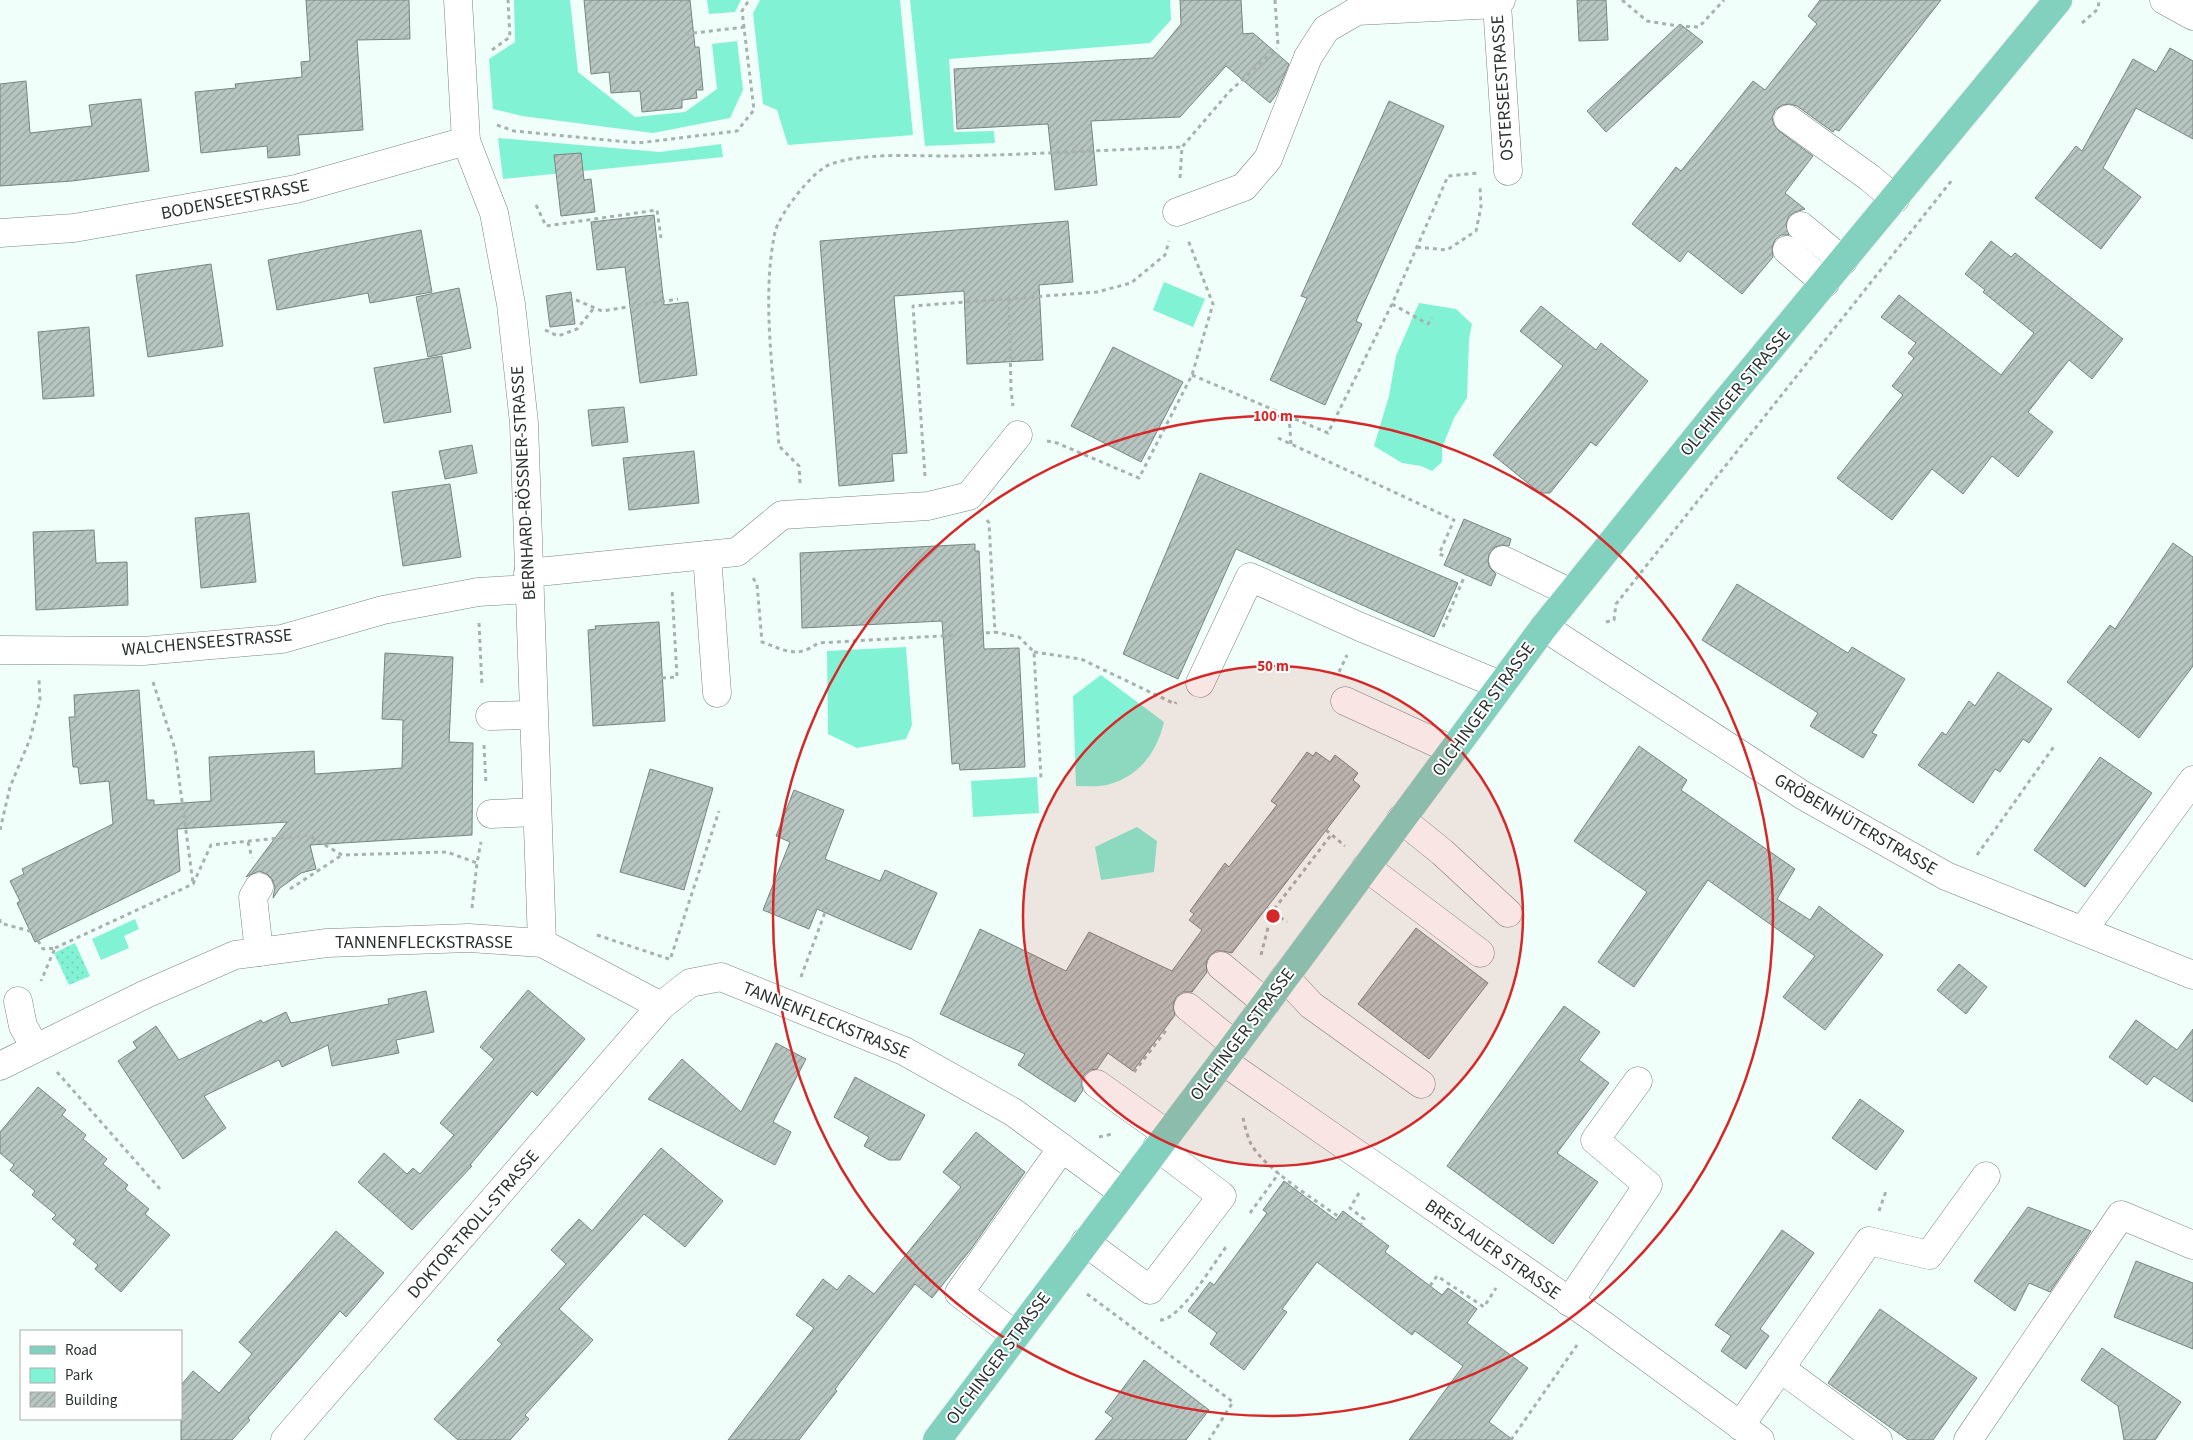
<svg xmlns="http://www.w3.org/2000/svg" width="2193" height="1440" font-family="'Source Sans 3',sans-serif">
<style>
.green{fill:#82f2d5}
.garden{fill:url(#garden-dots)}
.building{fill:url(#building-hatch);stroke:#788581}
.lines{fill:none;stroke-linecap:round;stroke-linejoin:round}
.minor-casing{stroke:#798681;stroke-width:29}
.major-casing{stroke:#d9dada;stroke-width:29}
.path{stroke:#a7b2ae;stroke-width:3;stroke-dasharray:4 4;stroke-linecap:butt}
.minor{stroke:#fff;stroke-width:28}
.major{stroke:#82d1bf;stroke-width:28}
.ring{fill:none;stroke:#d62828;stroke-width:2.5}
.labels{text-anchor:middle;stroke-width:4;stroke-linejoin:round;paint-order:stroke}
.street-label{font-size:18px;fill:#2b312f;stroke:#fff}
.centre{fill:#d62828;stroke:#fff;stroke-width:2.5}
.ring-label{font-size:15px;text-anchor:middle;font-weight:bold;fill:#d62828;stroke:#fff;stroke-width:4;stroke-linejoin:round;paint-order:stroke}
</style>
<defs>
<pattern id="garden-dots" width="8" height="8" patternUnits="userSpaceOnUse" patternTransform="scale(1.25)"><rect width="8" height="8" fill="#82f2d5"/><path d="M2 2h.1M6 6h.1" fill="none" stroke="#70d0b7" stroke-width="1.8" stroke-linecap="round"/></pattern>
<pattern id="building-hatch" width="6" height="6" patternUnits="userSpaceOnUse" patternTransform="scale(1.25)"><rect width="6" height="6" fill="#b8c6c1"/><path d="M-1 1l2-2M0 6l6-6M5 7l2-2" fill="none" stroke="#96a19d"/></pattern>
</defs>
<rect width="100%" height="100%" fill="#f0fffa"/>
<g class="green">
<path d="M514,0H570L578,72L635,117L685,112L717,89L712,44L737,41L743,90L730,118L653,133L522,116L493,109L489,59L515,42Z"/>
<path d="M707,0H741L735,12L709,14Z"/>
<path d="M760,0H900L913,135L788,145L777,110L763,104L753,13Z"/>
<path d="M910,0H1170L1171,20L1150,43L949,59L954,132L994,131L995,143L925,146Z"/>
<path d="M498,138L660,152L721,144L723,157L503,179Z"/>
<path d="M1164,282L1205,299L1193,327L1153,310Z"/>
<path d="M1419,303L1456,309L1472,324L1469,339L1467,398L1454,418L1442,448V462L1432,471L1421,466L1402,463L1374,446L1389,396L1396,356Z"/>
<path d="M906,647L912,725L906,739L857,748L828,734L827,651Z"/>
<path d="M1101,675L1164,722C1157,752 1139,777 1107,785C1098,787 1086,786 1076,786L1073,696Z"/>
<path d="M1037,777L1039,813L973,817L971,781Z"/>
<path d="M1137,827L1157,841L1154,872L1101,880L1095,847Z"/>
<path d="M135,919L139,929L124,936L129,948L101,960L92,939Z"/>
</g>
<path class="garden" d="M75,943L90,976L69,985L54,953Z"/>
<g class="building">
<path d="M306,0H409L410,39L357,40L363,130L298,135L300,155L268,158L267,146L201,153L195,92L236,88L235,84L302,77L301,62L310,61Z"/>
<path d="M584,0H690L695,47H699L703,90H696L697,98L682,100V108L642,112L640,91L611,93L609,72L591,74Z"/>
<path d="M1180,0H1241L1243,34L1253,33L1289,64L1276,95L1270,103L1226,66L1180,117L1091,121L1097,185L1055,190L1048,124L957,129L954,69L1153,58L1181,24Z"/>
<path d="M1577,0H1606L1608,40L1579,41Z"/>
<path d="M1820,0H1941L1839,131L1835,129L1833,132L1797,106L1790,104L1782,105L1775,110L1772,118L1774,125L1779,131L1813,156L1785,193L1805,209L1795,212L1789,216L1786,224L1789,235H1781L1775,240L1772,248L1773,257L1742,294L1688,251L1680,262L1632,224L1676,167L1681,171L1753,81L1765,90L1817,24L1808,16Z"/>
<path d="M1680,24L1703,42L1606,132L1587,111Z"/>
<path d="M2170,48L2193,61V139L2136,108L2103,168L2141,197L2101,249L2035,198L2076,146L2082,151L2133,59L2156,72Z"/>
<path d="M26,81L30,133L92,126L89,105L141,99L149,171L72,181L0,186V84Z"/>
<path d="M1389,101L1444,126L1356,321L1362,324L1325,405L1270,380L1307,298L1301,296Z"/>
<path d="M581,153L584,180L591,179L595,212L561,216L554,155Z"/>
<path d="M654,215L664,305L688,302L697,375L640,383L625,267L597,270L591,222Z"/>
<path d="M1068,221L1073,282L1039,285L1043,360L967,364L964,291L894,296L907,453L892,454L894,481L839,486L820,241Z"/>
<path d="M421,230L432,292L370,303L368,293L277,310L268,260Z"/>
<path d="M1991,241L2011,257L2015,253L2123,339L2092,379L2069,360L2028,412L2053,432L2018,477L1992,456L1963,494L1932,469L1892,520L1837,478L1903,395L1892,386L1914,358L1908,353L1916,343L1881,317L1899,295L2001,375L2034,333L1983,292L1985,290L1965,274Z"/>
<path d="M211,264L223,346L148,357L136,275Z"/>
<path d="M459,288L471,348L428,357L416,297Z"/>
<path d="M571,292L575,324L550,327L546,296Z"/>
<path d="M1541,306L1596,350L1601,343L1648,381L1596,446L1591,442L1550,493H1540L1493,455L1563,366L1520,331Z"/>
<path d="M89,327L94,396L43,399L38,332Z"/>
<path d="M1113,347L1183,382L1141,462L1071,426Z"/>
<path d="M442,356L451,412L384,423L374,368Z"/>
<path d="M624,407L628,442L592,446L588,410Z"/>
<path d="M472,445L477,473L445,479L439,451Z"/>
<path d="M694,451L699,503L629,510L623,458Z"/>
<path d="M1200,473L1458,583L1434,637L1236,549L1178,679L1123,654Z"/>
<path d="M450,484L461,557L403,566L392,492Z"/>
<path d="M249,513L256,582L201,588L195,518Z"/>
<path d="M1464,519L1511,539L1509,546L1501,545L1495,547L1489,554L1488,562L1490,568L1496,574L1491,586L1444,565Z"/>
<path d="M94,530L96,563L127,562L128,605L36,610L33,532Z"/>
<path d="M2173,543L2193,557V666L2139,738L2067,682L2110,625L2115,629Z"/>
<path d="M975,544V551H979L984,649L1019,648L1025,767L960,770L959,763L952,764L942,621L802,628L800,553Z"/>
<path d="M1737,584L1848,653L1852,647L1905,679L1872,733L1877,735L1863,758L1810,726L1818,713L1702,640Z"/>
<path d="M659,622L665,721L593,726L588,630L596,629L595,626Z"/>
<path d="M385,653L453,657L449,742L473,743L472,835L310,845L316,869L301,873L280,888L273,898L275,887L272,879L267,874L259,871L246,877L287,822L177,829L180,871L35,942L17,903L20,901L10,881L24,874L22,869L113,824L109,781L80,784L78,767H73L69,717H75L74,695L139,690L147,800H154V805L211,801L209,757L314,751L315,774L402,768L403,720L382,719Z"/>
<path d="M1998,672L2052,709L2029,743L2023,739L2000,772L1995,769L1973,803L1918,765L1942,732L1946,735L1969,701L1975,706Z"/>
<path d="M1639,746L1687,780L1681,790L1795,869L1777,899L1810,920L1819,906L1883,955L1825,1030L1783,997L1815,956L1708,880L1634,987L1598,962L1647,892L1574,841Z"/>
<path d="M1307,752L1313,756L1316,752L1330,762L1335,755L1358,773L1353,780L1360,786L1232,953L1223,951H1216L1209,956L1206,963L1207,972L1192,992H1183L1176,997L1173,1005L1175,1015L1133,1071L1108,1053L1097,1069L1090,1070L1084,1075L1081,1083L1083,1090L1075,1102L1018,1065L1025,1054L940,1014L980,929L1066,971L1089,932L1172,971L1202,930L1189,920L1194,914L1190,911L1225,863L1229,867L1277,805L1271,801Z"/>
<path d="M2100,757L2152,793L2085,887L2034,850Z"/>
<path d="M650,769L713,788L684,890L620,872Z"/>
<path d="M794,790L844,810L825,859L880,881L885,870L937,893L911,950L817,909L809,929L763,910L790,842L776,836Z"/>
<path d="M1416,928L1488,983L1429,1059L1358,1004Z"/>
<path d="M1959,964L1987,987L1966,1014L1937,990Z"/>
<path d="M528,990L585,1039L537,1096L532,1091L470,1165L472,1166L412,1230L358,1182L384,1153L407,1174L413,1168L420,1174L454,1135L440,1123L494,1059L480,1047Z"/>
<path d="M426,991L434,1032L396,1040L399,1053L332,1066L328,1045L282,1067L279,1060L204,1096L226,1128L183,1159L118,1061L137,1048L133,1042L156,1026L179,1060L261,1020L263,1023L286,1012L291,1023L389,1004L388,999Z"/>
<path d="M1564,1006L1600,1032L1579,1060L1609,1083L1557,1153L1598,1182L1553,1244L1447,1166Z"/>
<path d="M2136,1020L2177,1050L2193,1029V1102L2154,1076L2147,1085L2109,1057Z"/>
<path d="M776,1043L806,1059L773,1122L791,1132L775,1165L648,1099L682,1059L741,1112Z"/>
<path d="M855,1077L925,1115L900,1160H889L864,1146L869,1137L834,1117Z"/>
<path d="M38,1087L66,1110L62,1115L86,1135L83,1139L107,1159L103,1164L128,1185L125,1189L149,1209L145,1214L170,1235L121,1292L95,1269L98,1265L73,1244L76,1240L52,1219L56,1215L32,1195L35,1191L10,1170L14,1165L0,1153V1132Z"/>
<path d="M1860,1099L1904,1131L1876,1170L1832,1138Z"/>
<path d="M976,1132L1025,1172L971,1249L932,1298L915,1284L835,1389L837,1391L799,1440H728L814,1328L796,1315L823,1279L837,1290L849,1275L874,1294L961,1187L943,1172Z"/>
<path d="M661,1148L723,1201L685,1247L644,1214L559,1309L593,1340L525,1415L529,1419L510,1440H458L434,1419L502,1344L497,1340L566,1264L551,1250L579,1219L592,1231Z"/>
<path d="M1284,1181L1336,1220L1343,1211L1389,1246L1385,1252L1442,1295L1448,1288L1477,1309L1467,1323L1528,1368L1489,1422L1513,1440H1409L1463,1366L1415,1331L1412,1335L1317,1262L1282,1309L1287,1312L1244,1370L1210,1344L1217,1333L1188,1311L1210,1282L1214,1285L1267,1213L1263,1210Z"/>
<path d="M2028,1207L2091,1231L2050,1292L2029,1283L2015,1311L1974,1281Z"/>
<path d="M1782,1230L1814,1253L1760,1329L1769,1336L1746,1369L1721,1351L1731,1336L1715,1325Z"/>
<path d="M336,1231L384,1273L346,1317L340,1311L248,1418L250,1420L232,1440H181V1385L193,1371L219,1393L252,1354L239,1342Z"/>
<path d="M2136,1261L2193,1283V1349L2114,1317Z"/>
<path d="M1880,1309L1977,1378L1933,1440H1908L1828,1383Z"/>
<path d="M2102,1348L2181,1402L2155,1440H2124L2118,1406L2081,1380Z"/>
<path d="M1144,1360L1209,1410L1186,1440H1095L1113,1418L1105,1412Z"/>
</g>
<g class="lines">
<g class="minor-casing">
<g id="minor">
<path d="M458,0L466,141L494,213L511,304L524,423L542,943"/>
<path d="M1501,0L1497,4L1508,171"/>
<path d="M2164,0L2193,16"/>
<path d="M1788,119L1870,178L1895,199"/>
<path d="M1177,212L1244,187L1268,159L1308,57L1326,29L1357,11L1497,4"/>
<path d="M1801,226L1843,261"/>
<path d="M0,233L74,228L296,189L466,141"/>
<path d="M1787,250L1825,283"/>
<path d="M707,555L717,693"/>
<path d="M1503,560L1571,593"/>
<path d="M528,573L737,552L782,515L928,506L969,496L1018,435"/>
<path d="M1544,627L1804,796L1946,876L2193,975"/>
<path d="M0,650L143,651L282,639L383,610L478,592L529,589"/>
<path d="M1200,683L1250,577L1358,626L1500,685"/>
<path d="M1345,701L1452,750"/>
<path d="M490,716L533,715"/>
<path d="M491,814L536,812"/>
<path d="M1401,819L1442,852L1508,913"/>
<path d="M1366,867L1480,953"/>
<path d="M2083,930L2193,780"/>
<path d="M259,952L253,897L259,887"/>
<path d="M1221,966L1266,1003"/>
<path d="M1285,977L1311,1005L1421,1084"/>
<path d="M18,1001L23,1026L35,1047"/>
<path d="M1188,1007L1235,1045"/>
<path d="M1223,1061L1595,1319L1760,1440"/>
<path d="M0,1066L146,994L235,955L327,943L469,938L542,943L661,1006"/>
<path d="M1097,1084L1167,1134"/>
<path d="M1085,1242L1150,1290L1222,1196L1157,1147"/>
<path d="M1569,1302L1648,1185L1595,1140L1638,1081"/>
<path d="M1015,1335L959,1293L1062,1148"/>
<path d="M1780,1368L1878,1440"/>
<path d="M1740,1426L1869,1241L1929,1255L1986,1176"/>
<path d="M285,1440L661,1006L690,983L721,977L904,1051L1013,1112L1122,1192"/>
<path d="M1968,1440L2121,1215L2193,1245"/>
</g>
</g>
<g class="major-casing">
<path id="major" d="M937,1440L1223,1061L1544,627L1718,411L2058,0"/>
</g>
<g class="path">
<path d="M1275,0L1278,45"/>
<path d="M1622,0L1647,21L1678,26L1699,27L1724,0"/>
<path d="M2082,23L2098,9L2099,1"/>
<path d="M685,34L745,27"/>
<path d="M492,50L510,37L508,0"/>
<path d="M497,125L514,131L638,143L737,131L754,110L742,11L749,0"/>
<path d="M1180,178L1182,147L1229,92L1277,48"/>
<path d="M536,205L546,226L657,210L661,238"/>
<path d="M1417,247L1447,250L1476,231L1481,207L1480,187"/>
<path d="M1009,299L1011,390L1013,406"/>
<path d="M576,300L602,311L678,299"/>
<path d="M1392,304L1428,324L1432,318"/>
<path d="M545,330L558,336L577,329L594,308"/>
<path d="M1192,375L1328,433L1392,304L1448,176L1478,173"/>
<path d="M1289,416L1291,444"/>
<path d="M1278,438L1454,520L1439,554L1447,557"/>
<path d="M1047,441L1057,443L1139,478L1192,375L1213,304L1188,240"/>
<path d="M925,476L913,306L1097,292L1131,283L1165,255L1169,241"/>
<path d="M800,483L799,466L779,446C774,378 761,299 775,232C780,213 813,170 831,164C869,151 923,157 963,156C1036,154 1109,150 1181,147"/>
<path d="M987,520L989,523L995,632L1019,637L1034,652L1041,778"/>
<path d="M753,578L757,584L762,642C784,650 797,659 818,643L957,635"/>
<path d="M1606,622L1614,620L1616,604L1952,180"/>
<path d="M479,623L482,687"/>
<path d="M1443,627L1465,575"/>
<path d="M978,634L995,632"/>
<path d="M1034,652L1081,659L1175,704L1176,702"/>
<path d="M1339,672L1347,655"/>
<path d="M662,678L677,677L672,589"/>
<path d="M153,682L175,749L193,883"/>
<path d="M484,745L486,784"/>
<path d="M0,830L10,787L30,739L40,700L39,680"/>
<path d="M1326,830L1345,846"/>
<path d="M248,842L252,858"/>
<path d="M1977,855L2055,745"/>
<path d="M290,889L342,855"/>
<path d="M472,908L477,863L481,842"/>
<path d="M1267,908L1287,922"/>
<path d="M0,919V923L33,932L43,949L55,948L41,981"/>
<path d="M597,935L669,959"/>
<path d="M55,948L193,884L211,845L308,835L342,855L447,852L477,863"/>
<path d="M1261,955L1272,912L1331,835"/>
<path d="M671,957L719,811"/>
<path d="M801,977L827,907"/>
<path d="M57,1072L160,1189"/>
<path d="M1134,1072L1167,1029"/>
<path d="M1243,1118C1245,1126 1247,1136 1251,1144C1266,1170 1314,1199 1339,1217"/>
<path d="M1099,1137L1112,1134"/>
<path d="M1359,1193L1350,1208L1364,1219L1361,1224"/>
<path d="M1879,1211L1886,1191"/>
<path d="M1250,1213L1279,1173"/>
<path d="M1430,1286L1437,1276L1484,1307L1496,1288"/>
<path d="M1087,1294L1233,1402L1209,1440"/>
<path d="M1160,1320C1179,1321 1214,1263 1226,1247"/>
<path d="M1511,1440L1577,1345"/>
</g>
<use href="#minor" class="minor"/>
<use href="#major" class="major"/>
</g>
<circle cx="1273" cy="916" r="250" fill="#d62828" fill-opacity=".12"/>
<g class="ring">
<circle cx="1273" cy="916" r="250"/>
<circle cx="1273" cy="916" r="500"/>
</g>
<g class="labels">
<g class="street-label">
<text transform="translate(1502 88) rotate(-94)" y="6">OSTERSEESTRASSE</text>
<text transform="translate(235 199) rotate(-11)" y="6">BODENSEESTRASSE</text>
<text transform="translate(1735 392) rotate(-50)" y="6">OLCHINGER STRASSE</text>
<text transform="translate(523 483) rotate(-93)" y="6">BERNHARD-RÖSSNER-STRASSE</text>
<text transform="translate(207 642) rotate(-5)" y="6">WALCHENSEESTRASSE</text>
<text transform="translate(1483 709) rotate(-54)" y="6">OLCHINGER STRASSE</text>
<text transform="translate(1856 824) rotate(30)" y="6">GRÖBENHÜTERSTRASSE</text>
<text x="424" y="948">TANNENFLECKSTRASSE</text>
<text transform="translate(826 1020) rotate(22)" y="6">TANNENFLECKSTRASSE</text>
<text transform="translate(1242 1034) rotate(-53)" y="6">OLCHINGER STRASSE</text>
<text transform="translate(473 1224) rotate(-49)" y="6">DOKTOR-TROLL-STRASSE</text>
<text transform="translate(1493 1249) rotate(35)" y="6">BRESLAUER STRASSE</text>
<text transform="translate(998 1358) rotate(-53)" y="6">OLCHINGER STRASSE</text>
</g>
</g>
<circle cx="1273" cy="916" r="8" class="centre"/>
<g class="ring-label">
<text x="1273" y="421">100 m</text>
<text x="1273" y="671">50 m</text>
</g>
<rect x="20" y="1330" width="162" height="90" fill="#ffffff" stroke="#aaadac"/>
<rect x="30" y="1346" width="25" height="8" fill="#82d1bf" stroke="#aaadac"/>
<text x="65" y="1355" font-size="15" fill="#2b312f">Road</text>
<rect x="30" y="1368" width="25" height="15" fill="#82f2d5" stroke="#aaadac"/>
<text x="65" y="1380" font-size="15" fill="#2b312f">Park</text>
<rect x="30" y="1392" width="25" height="15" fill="url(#building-hatch)" stroke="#aaadac"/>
<text x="65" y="1405" font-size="15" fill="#2b312f">Building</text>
</svg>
